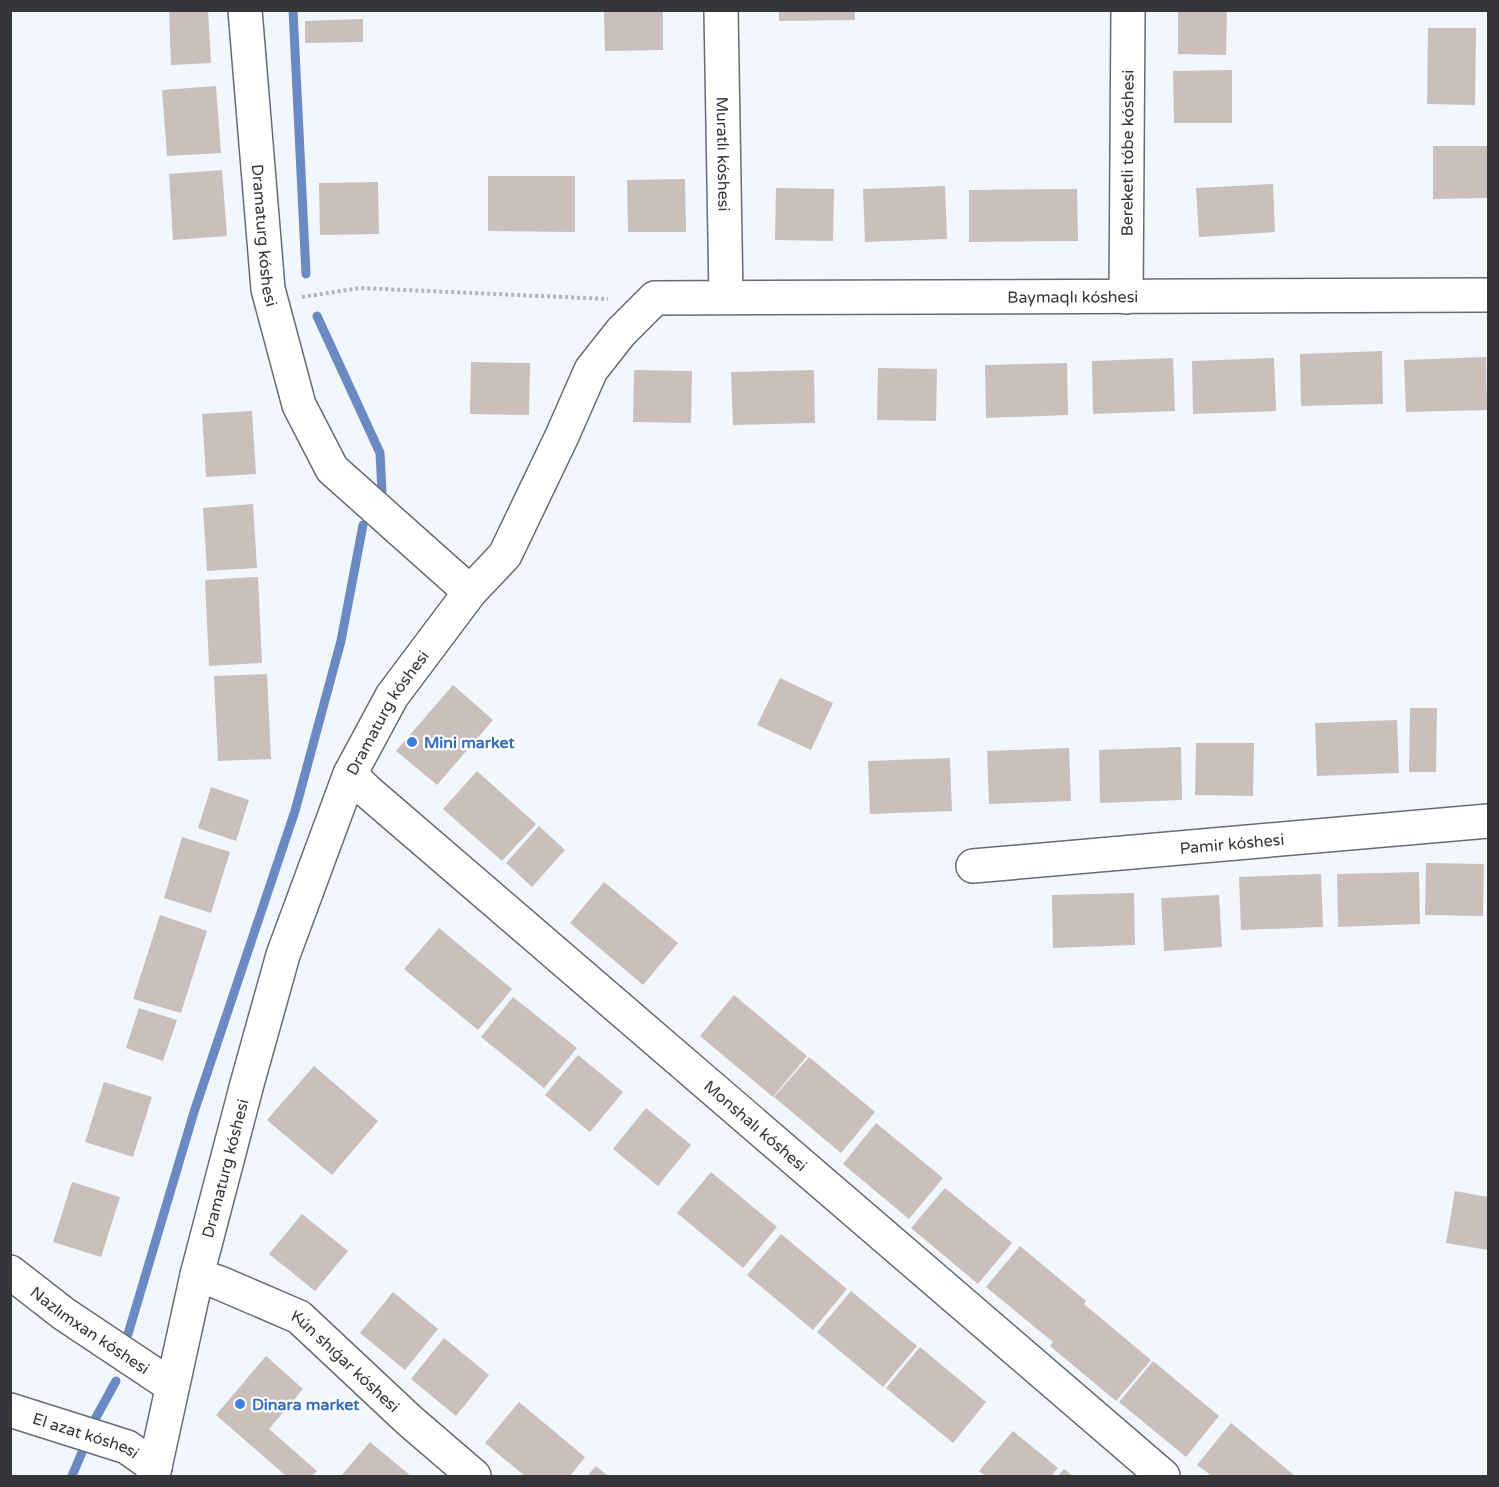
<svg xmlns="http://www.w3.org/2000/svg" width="1499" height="1487" font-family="'Varela Round',sans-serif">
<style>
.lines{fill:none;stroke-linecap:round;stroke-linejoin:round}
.stream{stroke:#6b89c2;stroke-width:9}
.building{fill:#cabfbb}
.minor-casing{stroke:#676c74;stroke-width:36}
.path{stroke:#b1b5bb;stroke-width:4;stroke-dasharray:3 3;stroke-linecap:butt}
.minor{stroke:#fff;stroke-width:33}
.shop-dot{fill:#3f7fe0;stroke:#fff;stroke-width:2}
.labels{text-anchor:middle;stroke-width:4.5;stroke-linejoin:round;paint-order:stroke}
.street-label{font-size:16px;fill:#34363a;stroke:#fff}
.shop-label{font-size:16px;font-weight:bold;fill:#366cbe;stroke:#fff;text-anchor:start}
</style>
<rect width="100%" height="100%" fill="#f2f7fe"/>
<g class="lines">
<g class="stream">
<path d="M293,10L306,274"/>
<path d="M317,316L380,453L382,492"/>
<path d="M128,1334L194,1112L295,811L341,641L363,525"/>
<path d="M94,1421L116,1381"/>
<path d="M72,1476L83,1450"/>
</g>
</g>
<g class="building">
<path d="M169,10H208L211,63L171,65Z"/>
<path d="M604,10H663V50L605,51Z"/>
<path d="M779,10H855V20L779,21Z"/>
<path d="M1178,10H1227L1226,55L1178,54Z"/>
<path d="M363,19V42L305,43V21Z"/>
<path d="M1428,28H1476L1475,105L1427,104Z"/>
<path d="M1232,70V123H1174L1173,71Z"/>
<path d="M216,86L221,153L167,156L162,90Z"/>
<path d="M1433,146H1488V198L1433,199Z"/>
<path d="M222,170L227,236L173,240L169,174Z"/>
<path d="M488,176H575V232L488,231Z"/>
<path d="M685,179L686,232H628L627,180Z"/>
<path d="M378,182L379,234L320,235L319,183Z"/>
<path d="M1273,184L1275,232L1199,237L1196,188Z"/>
<path d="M945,186L947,239L865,242L863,189Z"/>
<path d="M776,188L834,189L833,241L775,240Z"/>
<path d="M1077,189L1078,241L969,242V190Z"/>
<path d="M1382,351L1383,404L1301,406L1300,354Z"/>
<path d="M1486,357L1487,410L1406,412L1404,360Z"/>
<path d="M1173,358L1175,411L1093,414L1092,361Z"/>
<path d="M1274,358L1276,411L1193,414L1192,361Z"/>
<path d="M471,362L530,363L529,415L470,414Z"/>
<path d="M1067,363L1068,415L986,418L985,365Z"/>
<path d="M878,368L937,369L936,421L877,420Z"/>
<path d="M634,370L692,371L691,423L633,422Z"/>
<path d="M814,370L815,423L733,425L731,372Z"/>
<path d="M252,411L256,474L206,477L202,414Z"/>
<path d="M253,504L257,568L207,571L203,508Z"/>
<path d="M258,577L262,663L209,666L205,580Z"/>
<path d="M267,674L271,759L218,761L214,676Z"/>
<path d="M780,678L833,703L811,750L757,725Z"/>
<path d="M453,685L493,720L437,785L396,751Z"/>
<path d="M1410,708H1437L1436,772H1409Z"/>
<path d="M1397,720L1399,773L1317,776L1315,723Z"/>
<path d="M1196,743H1254L1253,796L1195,795Z"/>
<path d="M1181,747L1182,800L1100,803L1099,750Z"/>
<path d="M1069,748L1071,801L989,804L987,751Z"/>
<path d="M950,758L952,811L870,814L868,761Z"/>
<path d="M477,771L536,824L502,861L443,809Z"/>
<path d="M211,787L249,800L236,841L198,828Z"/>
<path d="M539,826L565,850L532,887L506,863Z"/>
<path d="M182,837L230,852L211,913L164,898Z"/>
<path d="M1426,863L1484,864L1483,916L1425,915Z"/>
<path d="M1419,872L1420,924L1338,927L1337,874Z"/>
<path d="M1321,874L1323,927L1241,930L1239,877Z"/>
<path d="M604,882L678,943L643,985L570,923Z"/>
<path d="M1134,893L1135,945L1053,948L1052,895Z"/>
<path d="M1219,895L1222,947L1164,951L1161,898Z"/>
<path d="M160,915L207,931L181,1013L133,999Z"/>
<path d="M439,928L512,989L478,1030L404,969Z"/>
<path d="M734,995L807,1056L773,1097L700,1036Z"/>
<path d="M513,997L577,1048L544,1088L481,1037Z"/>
<path d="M139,1008L177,1020L163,1061L126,1048Z"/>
<path d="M578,1055L623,1092L590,1132L545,1095Z"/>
<path d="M809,1057L875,1112L841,1153L774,1097Z"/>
<path d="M314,1066L378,1121L332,1175L267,1120Z"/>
<path d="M104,1082L152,1097L133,1157L85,1142Z"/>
<path d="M646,1108L691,1145L658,1186L613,1149Z"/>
<path d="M876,1123L943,1178L909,1219L843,1164Z"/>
<path d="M711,1172L777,1227L743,1268L677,1213Z"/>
<path d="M72,1182L120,1197L101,1257L53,1242Z"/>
<path d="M945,1188L1012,1243L978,1284L911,1228Z"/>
<path d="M1455,1191L1488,1197V1250L1446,1243Z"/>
<path d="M302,1214L348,1251L315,1291L269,1254Z"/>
<path d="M781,1234L847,1289L813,1330L747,1275Z"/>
<path d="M1020,1246L1086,1301L1084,1304L1151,1360L1116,1401L1050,1346L1053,1342L986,1287Z"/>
<path d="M851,1291L917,1346L883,1387L817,1332Z"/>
<path d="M393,1292L438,1329L405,1370L360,1333Z"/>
<path d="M444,1338L489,1375L456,1416L411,1379Z"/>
<path d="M920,1347L986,1402L953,1443L886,1388Z"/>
<path d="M266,1356L303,1389L269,1429L317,1471L312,1476H286L216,1415Z"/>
<path d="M1153,1361L1219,1416L1186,1457L1119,1402Z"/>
<path d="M519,1402L585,1457L570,1476H525L485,1443Z"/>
<path d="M1231,1423L1295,1476H1212L1197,1465Z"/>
<path d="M1013,1431L1058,1468L1051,1476H986L979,1471Z"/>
<path d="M370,1442L411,1476H341Z"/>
<path d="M596,1466L608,1476H587Z"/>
<path d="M1064,1469L1073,1476H1058Z"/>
</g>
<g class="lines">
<g class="minor-casing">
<g id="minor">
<path id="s1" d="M245,10L268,289L299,405L332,469L470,592"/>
<path id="s2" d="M721,10L726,297"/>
<path id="s3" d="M1126,297L1128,10"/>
<path id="s4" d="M350,774L367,791L1163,1476"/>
<path id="s5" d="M973,866L1488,821"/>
<path id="s6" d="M10,1272L64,1314L172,1386"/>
<path id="s7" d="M197,1275L220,1283L299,1317L410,1421L474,1476"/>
<path id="s8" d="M10,1410L127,1447L155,1467"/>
<path id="s9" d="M153,1476L197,1275L247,1084L283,955L350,774L392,696L470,592L505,555L562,436L591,370L621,332L655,298L1488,295"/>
</g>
</g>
<path class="path" d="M302,297L360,288L608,299"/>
<use href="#minor" class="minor"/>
</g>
<g class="shop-dot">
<circle cx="412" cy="742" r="6"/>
<circle cx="240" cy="1404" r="6"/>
</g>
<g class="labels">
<g class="street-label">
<text dy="6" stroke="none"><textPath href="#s2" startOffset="144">Muratlı kóshesi</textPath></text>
<text dy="6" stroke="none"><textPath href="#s3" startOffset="144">Bereketli tóbe kóshesi</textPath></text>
<text dy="6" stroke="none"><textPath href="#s1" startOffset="226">Dramaturg kóshesi</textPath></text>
<text dy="6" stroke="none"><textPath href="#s9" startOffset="1718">Baymaqlı kóshesi</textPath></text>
<text dy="6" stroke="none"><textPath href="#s9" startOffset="802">Dramaturg kóshesi</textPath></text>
<text dy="6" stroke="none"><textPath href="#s5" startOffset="260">Pamir kóshesi</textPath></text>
<text dy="6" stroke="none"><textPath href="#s4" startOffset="537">Monshalı kóshesi</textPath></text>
<text dy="6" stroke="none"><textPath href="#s9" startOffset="316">Dramaturg kóshesi</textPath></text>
<text dy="6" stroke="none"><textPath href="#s6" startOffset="99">Nazlımxan kóshesi</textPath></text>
<text dy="6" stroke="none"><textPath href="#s7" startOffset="174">Kún shıǵar kóshesi</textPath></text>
<text dy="6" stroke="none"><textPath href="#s8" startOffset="80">El azat kóshesi</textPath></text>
</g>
<g class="shop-label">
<text x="424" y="748">Mini market</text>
<text x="252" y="1410">Dinara market</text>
</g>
</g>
<rect width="1499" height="1487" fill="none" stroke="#34363a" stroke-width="24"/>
</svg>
